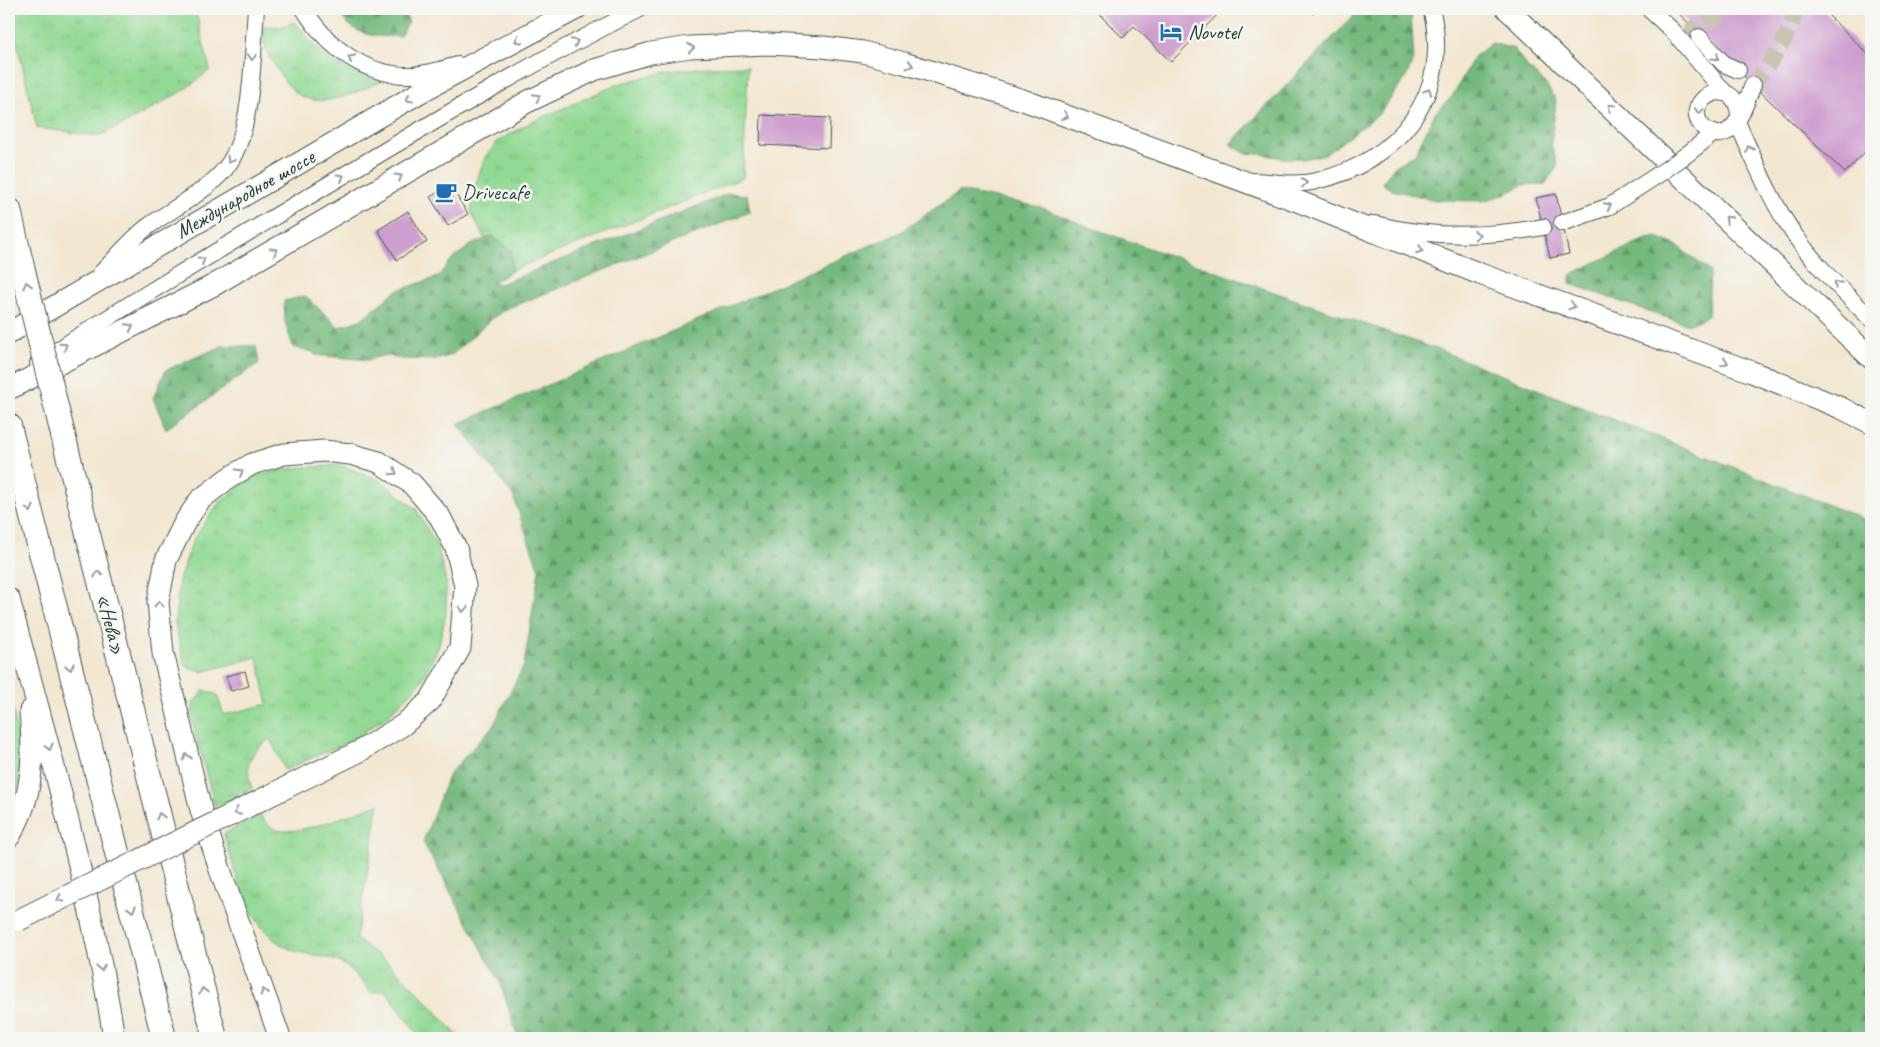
<svg xmlns="http://www.w3.org/2000/svg" width="1880" height="1047" font-family="Caveat,sans-serif">
<style>
.grass{fill:url(#grass-tufts);stroke:#588b64}
.forest{fill:url(#forest-firs);stroke:#4a7b59}
.building{fill:#ce9ecf}
.lines{fill:none;stroke-linecap:round;stroke-linejoin:round}
.minor-tunnel{stroke:#c9c5b2;stroke-width:16;stroke-dasharray:16 8;stroke-linecap:butt}
.minor-casing{stroke:#3f564c;stroke-width:18}
.major-casing{stroke:#3f564c;stroke-width:23}
.highway-casing{stroke:#3f564c;stroke-width:26}
.minor{stroke:#fff;stroke-width:16}
.major{stroke:#fff;stroke-width:21}
.highway{stroke:#fff;stroke-width:24}
.minor-bridge-casing{stroke:#3f564c;stroke-width:18;stroke-linecap:butt}
.major-bridge-casing{stroke:#3f564c;stroke-width:23;stroke-linecap:butt}
.highway-bridge-casing{stroke:#3f564c;stroke-width:26;stroke-linecap:butt}
.minor-bridge{stroke:#fff;stroke-width:16}
.major-bridge{stroke:#fff;stroke-width:21}
.highway-bridge{stroke:#fff;stroke-width:24}
.oneway{stroke:#8f9e9a}
.labels{text-anchor:middle;stroke-width:5;stroke-linejoin:round;paint-order:stroke}
.poi-label{font-size:21px;fill:#1f3d34;stroke:#f6f6f2;text-anchor:start}
.street-label{font-size:21px;fill:#1f3d34;stroke:#f6f6f2}
</style>
<defs>
<pattern id="grass-tufts" width="24" height="20" patternUnits="userSpaceOnUse" patternTransform="scale(1.25)"><rect width="24" height="20" fill="#92d994"/><path d="M3 7l-1-3M5 7V3M7 7l1-3M15 17l-1-3M17 17v-4M19 17l1-3" fill="none" stroke="#7dbb80"/></pattern>
<pattern id="forest-firs" width="22" height="20" patternUnits="userSpaceOnUse" patternTransform="scale(1.25)"><rect width="22" height="20" fill="#75b97e"/><path d="M5 1l3.5 6h-7zM16 11l3.5 6h-7z" fill="#5f9868"/></pattern>
</defs>
<rect width="100%" height="100%" fill="#f6f6f2"/>
<filter id="ink" filterUnits="userSpaceOnUse"><feTurbulence type="fractalNoise" baseFrequency=".02" numOctaves="2"/><feDisplacementMap in="SourceGraphic" scale="10" xChannelSelector="R" yChannelSelector="G"/><feConvolveMatrix kernelMatrix="1 2 1 2 8 2 1 2 1" color-interpolation-filters="sRGB"/></filter>
<filter id="wash" filterUnits="userSpaceOnUse"><feTurbulence type="fractalNoise" baseFrequency=".0096" numOctaves="4" result="noise"/><feDisplacementMap in="SourceGraphic" scale="20" xChannelSelector="R" yChannelSelector="G"/><feGaussianBlur stdDeviation="1.12" result="paint"/><feColorMatrix in="noise" values="0 0 0 0 0 0 0 0 0 0 0 0 0 0 0 0 0 1.4 0 .05"/><feComposite in="paint" operator="in"/></filter>
<g filter="url(#wash)">
<rect width="100%" height="100%" fill="#f3e7d2"/>
<g class="grass">
<path d="M9,9H195L210,70L184,90L126,123L98,136L37,128Z"/>
<path d="M295,22C303,31 309,41 318,49C336,67 359,76 384,80C361,90 328,108 303,97C292,92 283,79 277,69C267,54 261,44 264,26L281,27Z"/>
<path d="M748,66L743,178L502,274L471,212L476,183L485,157L498,141L528,124L618,84L669,71L708,67Z"/>
<path d="M340,465L380,480L416,509L438,548L446,582V614L438,648L421,682L388,716L350,741L285,770L270,739C250,753 243,764 252,788L215,806L191,717L194,702L204,690L217,695L224,715L268,704L257,657L202,672L185,666L175,624L179,580L194,538L218,504L251,477L294,468Z"/>
<path d="M9,689C16,723 28,784 9,815Z"/>
<path d="M379,804L356,939L386,961L423,997L460,1038H420L385,990L371,993C364,985 350,967 341,963C326,955 306,956 290,949C249,932 235,873 224,834L260,815C264,821 268,826 274,829C298,838 354,812 379,804Z"/>
</g>
<g class="forest">
<path d="M336,9H403L409,22L400,36C372,38 352,35 336,9Z"/>
<path d="M1360,9H1409L1411,14L1414,58L1406,78L1379,114L1326,154L1304,159L1282,158L1261,154L1245,153L1230,144Z"/>
<path d="M1492,43L1514,49L1528,68L1544,82L1556,100L1551,145L1558,166L1545,184L1523,185L1503,195L1482,201L1436,200L1392,190L1382,183L1396,165L1415,154L1435,113L1452,97L1474,57Z"/>
<path d="M960,191L1040,207L1089,227L1439,350L1871,522V1038H518L500,982L423,842L449,774L493,726L524,665L539,570L513,496L458,424L899,233Z"/>
<path d="M730,193L747,195L750,212L506,309L491,319L452,355L435,360L402,359L385,355L368,360L315,355L313,352L293,347L285,322L284,301L305,296L339,327L360,320L396,291L438,277L452,259L471,245L492,236L511,250L512,271L491,283L500,284Z"/>
<path d="M1655,236L1676,245L1710,271L1708,316L1688,325L1570,284V275L1634,244Z"/>
<path d="M222,346H256L259,363L166,429L153,398L166,370Z"/>
</g>
<g id="blocks">
<g class="building">
<path d="M1094,9H1223L1171,62L1134,26L1123,38Z"/>
<path d="M1308,9H1318L1313,14Z"/>
<path d="M1335,9H1346L1341,14Z"/>
<path d="M1674,9H1822L1871,57V146L1845,173Z"/>
<path d="M761,115L830,118L829,148L760,145Z"/>
<path d="M450,185L468,214L448,226L430,197Z"/>
<path d="M1556,194L1569,254L1550,258L1536,198Z"/>
<path d="M408,211L427,242L397,260L378,230Z"/>
<path d="M245,671L249,686L231,691L226,676Z"/>
</g>
</g>
</g>
<g filter="url(#ink)">
<use href="#blocks" fill-opacity="0" stroke="#3f564c" stroke-width="1"/>
<g class="lines">
<g class="minor-tunnel">
<path d="M1699,37L1693,28L1718,16L1727,9"/>
<path d="M1753,85C1770,63 1790,37 1796,9"/>
</g>
<g class="minor-casing">
<g id="minor">
<path d="M304,9C327,47 366,77 413,75C428,74 444,69 458,65"/>
<path d="M1649,9L1673,31L1725,93"/>
<path d="M1699,37L1724,64L1738,70"/>
<path d="M1739,115C1735,71 1680,100 1702,126C1705,130 1711,133 1716,134C1737,137 1746,101 1753,85"/>
<path d="M1737,122C1755,161 1771,202 1796,237C1817,267 1845,293 1871,319"/>
<path d="M1686,155L1714,133"/>
<path d="M1255,181C1275,182 1296,186 1316,181C1397,163 1454,93 1431,9"/>
<path d="M1562,223L1610,206L1659,174"/>
<path d="M1374,224C1430,238 1486,238 1543,227"/>
<path d="M100,274C115,259 130,241 146,228C171,209 214,188 230,162C254,123 252,54 256,9"/>
<path d="M38,363C130,302 226,246 321,189C426,126 531,63 640,9"/>
</g>
</g>
<g class="major-casing">
<g id="major">
<path d="M1507,9L1871,358"/>
<path d="M9,333L424,90L576,9"/>
<path d="M9,389L214,285L527,102L594,70L651,53L690,47L768,44L823,47L863,52L904,63L1023,100L1300,202L1480,274L1752,372L1841,408L1871,423"/>
<path d="M9,599C47,744 91,889 114,1038"/>
<path d="M9,837C34,797 34,757 30,711"/>
<path d="M280,1038L220,870L201,810L163,653L158,602L166,560L185,522L200,500L227,479L252,464L284,454L324,451L350,454L379,462L412,484L440,517L456,548L465,586L460,648L430,701L403,725L360,751L281,790"/>
</g>
</g>
<g class="highway-casing">
<g id="highway">
<path d="M9,210L18,250"/>
<path d="M9,426L164,1038"/>
<path d="M63,435L215,1038"/>
</g>
</g>
<use href="#minor" class="minor"/>
<use href="#major" class="major"/>
<use href="#highway" class="highway"/>
<g class="minor-bridge-casing">
<path id="minor-bridge" d="M1659,174L1686,155"/>
</g>
<g class="major-bridge-casing">
<path id="major-bridge" d="M19,920L281,790"/>
</g>
<g class="highway-bridge-casing">
<path id="highway-bridge" d="M18,250L63,435"/>
</g>
<use href="#minor-bridge" class="minor-bridge"/>
<use href="#major-bridge" class="major-bridge"/>
<use href="#highway-bridge" class="highway-bridge"/>
</g>
<defs><path id="oneway-chevron" d="M-2-3.5L2.5 0L-2 3.5" fill="none" stroke-width="1.6" stroke-linecap="round" stroke-linejoin="round" transform="scale(1.25)"/></defs>
<g class="oneway">
<use href="#oneway-chevron" transform="translate(518 40) rotate(152)"/>
<use href="#oneway-chevron" transform="translate(575 42) rotate(-28)"/>
<use href="#oneway-chevron" transform="translate(691 48) rotate(-6)"/>
<use href="#oneway-chevron" transform="translate(252 57) rotate(94)"/>
<use href="#oneway-chevron" transform="translate(1716 57) rotate(44)"/>
<use href="#oneway-chevron" transform="translate(351 58) rotate(-150)"/>
<use href="#oneway-chevron" transform="translate(910 65) rotate(17)"/>
<use href="#oneway-chevron" transform="translate(1428 91) rotate(-69)"/>
<use href="#oneway-chevron" transform="translate(537 97) rotate(-27)"/>
<use href="#oneway-chevron" transform="translate(409 99) rotate(150)"/>
<use href="#oneway-chevron" transform="translate(1611 107) rotate(-136)"/>
<use href="#oneway-chevron" transform="translate(1699 111) rotate(95)"/>
<use href="#oneway-chevron" transform="translate(1065 116) rotate(20)"/>
<use href="#oneway-chevron" transform="translate(1749 149) rotate(-114)"/>
<use href="#oneway-chevron" transform="translate(230 160) rotate(121)"/>
<use href="#oneway-chevron" transform="translate(341 177) rotate(-31)"/>
<use href="#oneway-chevron" transform="translate(399 177) rotate(-30)"/>
<use href="#oneway-chevron" transform="translate(1304 183) rotate(-7)"/>
<use href="#oneway-chevron" transform="translate(1608 206) rotate(-27)"/>
<use href="#oneway-chevron" transform="translate(1728 219) rotate(-136)"/>
<use href="#oneway-chevron" transform="translate(1477 235) rotate(-3)"/>
<use href="#oneway-chevron" transform="translate(1420 250) rotate(21)"/>
<use href="#oneway-chevron" transform="translate(274 251) rotate(-30)"/>
<use href="#oneway-chevron" transform="translate(202 260) rotate(-31)"/>
<use href="#oneway-chevron" transform="translate(1837 284) rotate(-134)"/>
<use href="#oneway-chevron" transform="translate(27 285) rotate(-104)"/>
<use href="#oneway-chevron" transform="translate(1572 306) rotate(19)"/>
<use href="#oneway-chevron" transform="translate(130 327) rotate(-27)"/>
<use href="#oneway-chevron" transform="translate(64 346) rotate(-34)"/>
<use href="#oneway-chevron" transform="translate(1725 362) rotate(20)"/>
<use href="#oneway-chevron" transform="translate(240 472) rotate(-31)"/>
<use href="#oneway-chevron" transform="translate(394 472) rotate(33)"/>
<use href="#oneway-chevron" transform="translate(30 509) rotate(76)"/>
<use href="#oneway-chevron" transform="translate(98 574) rotate(-104)"/>
<use href="#oneway-chevron" transform="translate(159 604) rotate(-89)"/>
<use href="#oneway-chevron" transform="translate(463 609) rotate(95)"/>
<use href="#oneway-chevron" transform="translate(70 667) rotate(76)"/>
<use href="#oneway-chevron" transform="translate(49 747) rotate(75)"/>
<use href="#oneway-chevron" transform="translate(187 757) rotate(-104)"/>
<use href="#oneway-chevron" transform="translate(237 812) rotate(154)"/>
<use href="#oneway-chevron" transform="translate(160 816) rotate(-104)"/>
<use href="#oneway-chevron" transform="translate(60 899) rotate(154)"/>
<use href="#oneway-chevron" transform="translate(132 909) rotate(76)"/>
<use href="#oneway-chevron" transform="translate(101 968) rotate(79)"/>
<use href="#oneway-chevron" transform="translate(203 991) rotate(-104)"/>
<use href="#oneway-chevron" transform="translate(264 992) rotate(-109)"/>
</g>
</g>
<defs>
<g id="hotel-bare" transform="scale(1.725)"><path d="M-6-4.5h1.5V1H6V5H4.5V3h-9V5H-6ZM-4 0a1.8 1.8 0 1 1 3.6 0ZM.5 0V-2.5h3Q6-2.5 6 0Z" fill="#1f6fb2" stroke="#f6f6f2" stroke-width="2.5" paint-order="stroke"/></g>
<g id="cafe-bare" transform="scale(1.725)"><path d="M-5.5-4.5H6V0H3Q3 3.5 0 3.5H-2.5Q-5.5 3.5-5.5 0ZM3-3.2v2h1.7v-2ZM-6 4.5H4V6H-6Z" fill="#1f6fb2" stroke="#f6f6f2" stroke-width="2.5" paint-order="stroke"/></g>
</defs>
<g fill-rule="evenodd">
<use href="#hotel-bare" x="1171" y="32"/>
<use href="#cafe-bare" x="446" y="192"/>
</g>
<g class="labels">
<g class="poi-label">
<text x="1188" y="39">Novotel</text>
<text x="462" y="199">Drivecafe</text>
</g>
<g class="street-label">
<text transform="translate(245 194) rotate(-30)" y="7">Международное шоссе</text>
<text transform="translate(111 624) rotate(76)" y="7">«Нева»</text>
</g>
</g>
<rect width="1880" height="1047" fill="none" stroke="#f6f6f2" stroke-width="30"/>
</svg>
